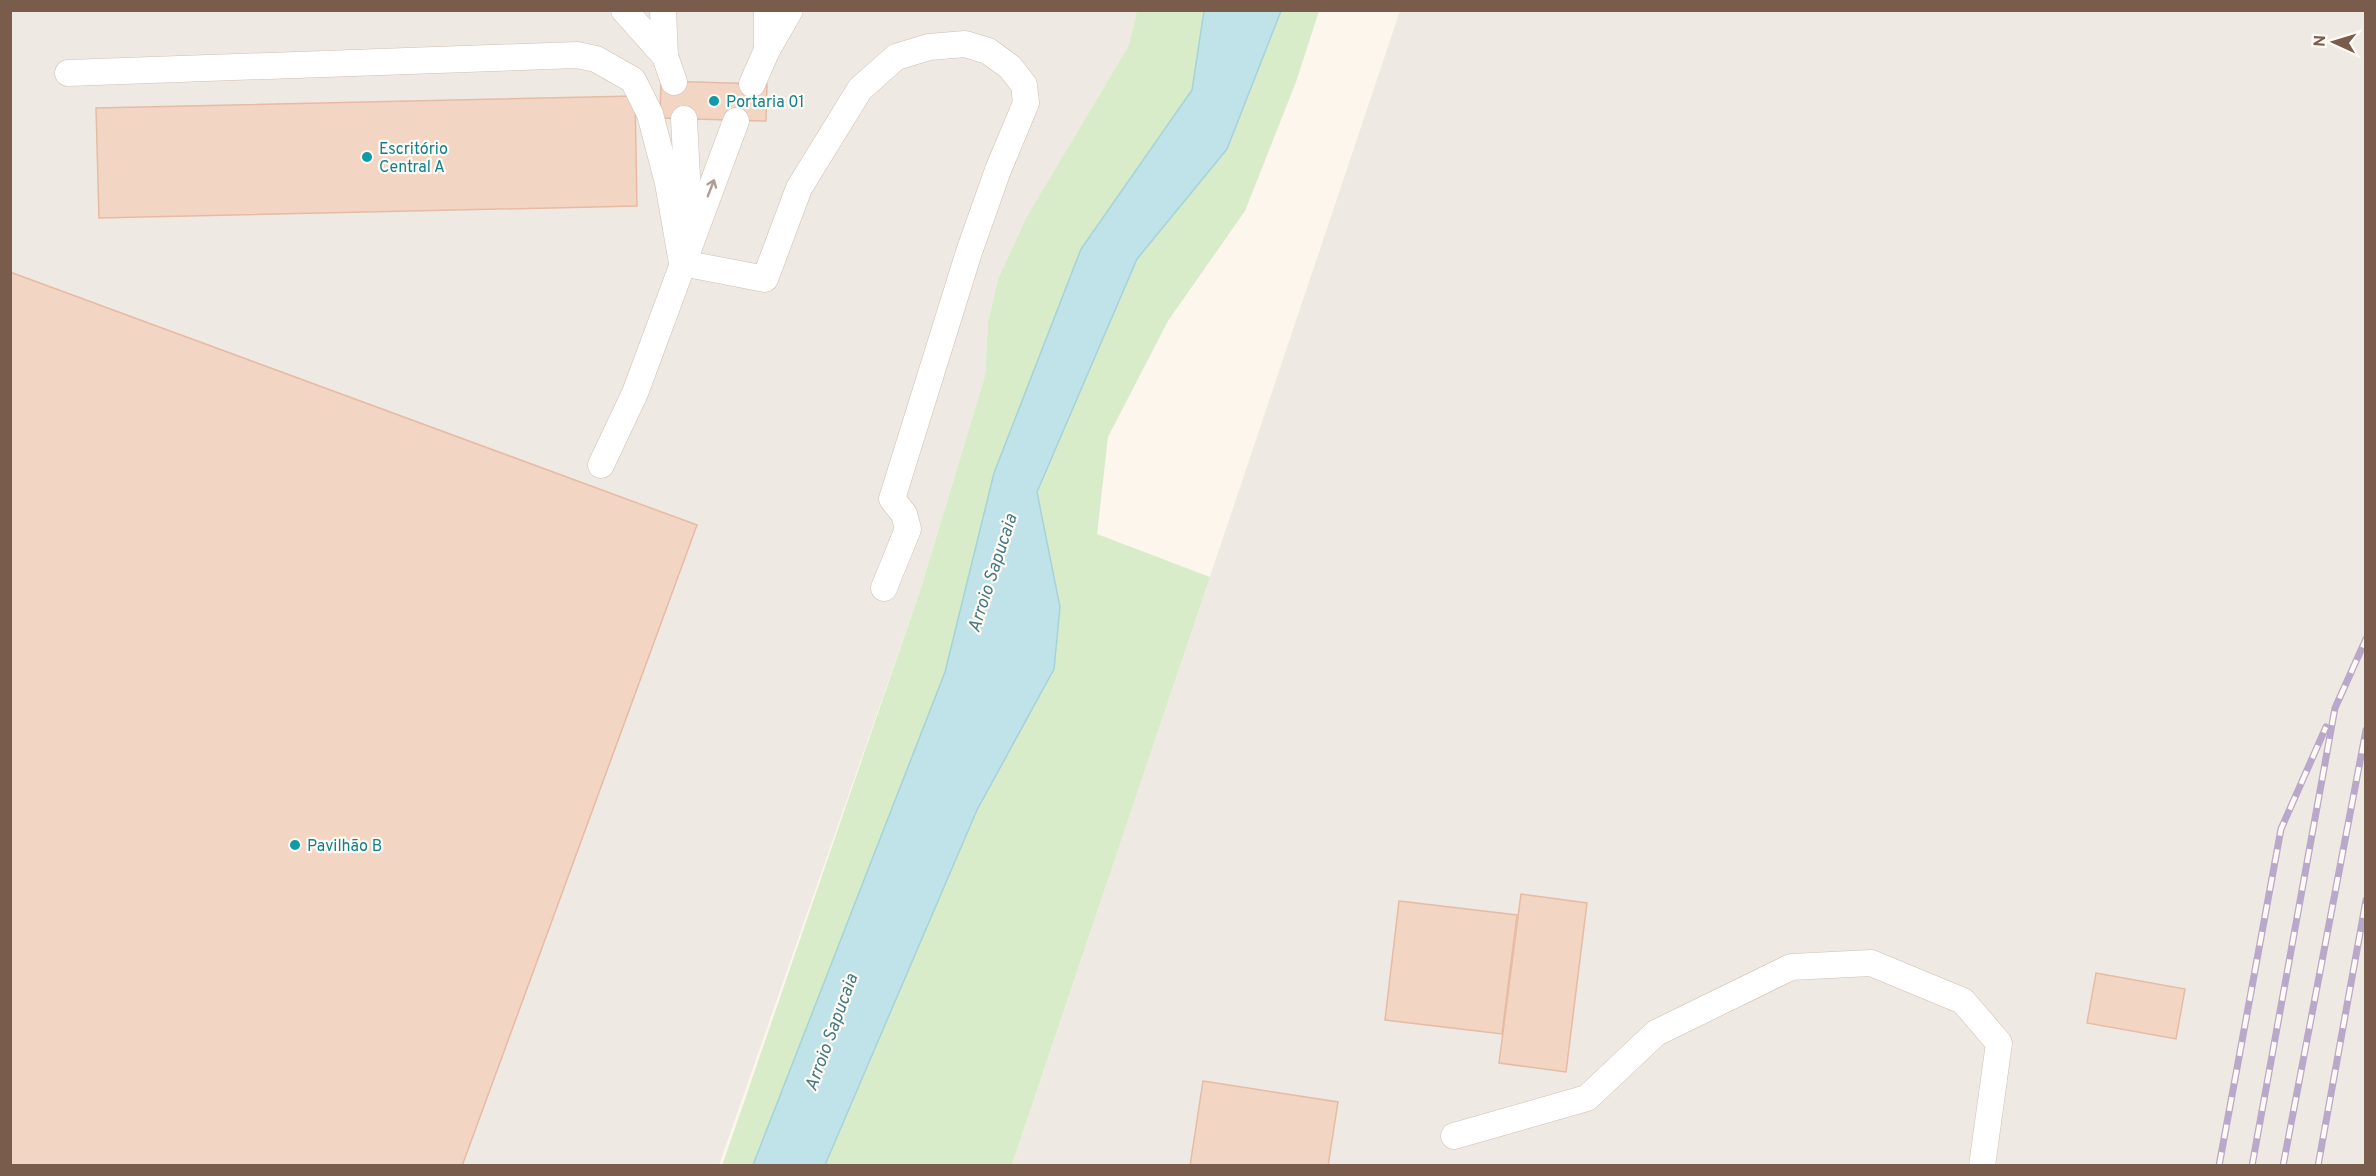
<svg xmlns="http://www.w3.org/2000/svg" width="2376" height="1176" font-family="Overpass,sans-serif">
<style>
.industrial{fill:#efe9e4}
.green{fill:#d8ecc9}
.water{fill:#bfe3e8;stroke:#a5d3da;stroke-width:1.5}
.building{fill:#f3d5c3;stroke:#e6bba3;stroke-width:1.5}
.lines{fill:none;stroke-linecap:round;stroke-linejoin:round}
.lane-casing{stroke:#d1beb0;stroke-width:27}
.lane{stroke:#fff;stroke-width:26}
.rail-casing{stroke:#b9a8c9;stroke-width:7}
.rail{stroke:#fffaf3;stroke-width:4.5;stroke-dasharray:14;stroke-linecap:butt}
.oneway{stroke:#af9d94}
.culture-dot{fill:#0f9aa8;stroke:#fffaf3;stroke-width:2}
.labels{text-anchor:middle;stroke-width:4.5;stroke-linejoin:round;paint-order:stroke}
.culture-label{font-size:16px;fill:#0d838f;stroke:#fffaf3;text-anchor:start}
.water-label{font-size:18px;font-style:italic;fill:#437c86;stroke:#fffaf3}
</style>
<rect width="100%" height="100%" fill="#fdf6ec"/>
<g class="industrial">
<path d="M10,11H1137L1129,45L1026,218L998,279L988,322L985,376L921,588L719,1165H11Z"/>
<path d="M1400,11H2365V1165L1012,1166Z"/>
</g>
<g class="green">
<path d="M1137,11H1204L1192,90L1081,249L994,473L945,672L753,1165L722,1166L921,588L985,376L988,322L998,279L1026,218L1129,45Z"/>
<path d="M1281,11H1319L1296,82L1245,211L1168,321L1108,437L1097,534L1210,577L1012,1165L825,1166L977,810L1054,669L1060,607L1036,492L1137,259L1227,149Z"/>
</g>
<path class="water" d="M1204,11H1281L1227,149L1137,259L1037,492L1060,607L1054,669L977,810L825,1165H753L945,672L994,473L1081,249L1192,90Z"/>
<g class="building">
<path d="M661,81L767,84L766,121L660,118Z"/>
<path d="M635,96L637,206L99,218L96,108Z"/>
<path d="M10,272L697,525L462,1166H10Z"/>
<path d="M1521,894L1587,903L1566,1072L1499,1063Z"/>
<path d="M1399,901L1517,915L1502,1034L1385,1020Z"/>
<path d="M2096,973L2185,989L2176,1039L2087,1023Z"/>
<path d="M1203,1081L1338,1102L1328,1166H1190Z"/>
</g>
<g class="lines">
<g class="lane-casing">
<g id="lane">
<path d="M624,10L665,56"/>
<path d="M663,10L665,56L674,82"/>
<path d="M767,49V10"/>
<path d="M68,73L577,55L596,59L633,80L650,114L668,183L682,263"/>
<path d="M752,84L767,50L790,10"/>
<path d="M684,119L687,177L684,220"/>
<path d="M682,263L765,279L799,188L860,89L896,57L929,47L965,44L988,51L1010,67L1024,85L1026,103L998,170L969,252L892,499L904,514L908,529L884,588"/>
<path d="M601,465L635,393L736,121"/>
<path d="M1454,1136L1587,1098L1656,1033L1791,967L1871,963L1963,1001L1999,1043L1982,1166"/>
</g>
</g>
<use href="#lane" class="lane"/>
<g class="rail-casing">
<g id="rail">
<path d="M2219,1166L2281,829L2326,727"/>
<path d="M2252,1166L2335,708L2366,639"/>
<path d="M2283,1166L2366,730"/>
<path d="M2318,1166L2366,900"/>
</g>
</g>
<use href="#rail" class="rail"/>
</g>
<defs><path id="oneway-shaft" d="M-6 0H5M1.5-3L5.5 0L1.5 3" fill="none" stroke-width="1.6" stroke-linecap="round" stroke-linejoin="round" transform="scale(1.5)"/></defs>
<use class="oneway" href="#oneway-shaft" transform="translate(711 188) rotate(-69)"/>
<g class="culture-dot">
<circle cx="714" cy="101" r="6"/>
<circle cx="367" cy="157" r="6"/>
<circle cx="295" cy="845" r="6"/>
</g>
<g class="labels">
<g class="culture-label">
<text x="726" y="107">Portaria 01</text>
<text x="379" y="154">Escritório<tspan x="379" dy="18">Central A</tspan></text>
<text x="307" y="851">Pavilhão B</text>
</g>
<g class="water-label">
<text transform="translate(992 573) rotate(-72)" y="6">Arroio Sapucaia</text>
<text transform="translate(831 1032) rotate(-70)" y="6">Arroio Sapucaia</text>
</g>
</g>
<rect width="2376" height="1176" fill="none" stroke="#7a5c4d" stroke-width="24"/>
<g transform="translate(2334 42) rotate(274)" stroke="#fffaf3" stroke-width="4.5" paint-order="stroke">
<path d="M0-4.5L10 22L0 15L-10 22Z" fill="#7a5c4d"/>
<text y="-9" font-size="16" font-weight="bold" text-anchor="middle" fill="#7a5c4d">N</text>
</g>
</svg>
